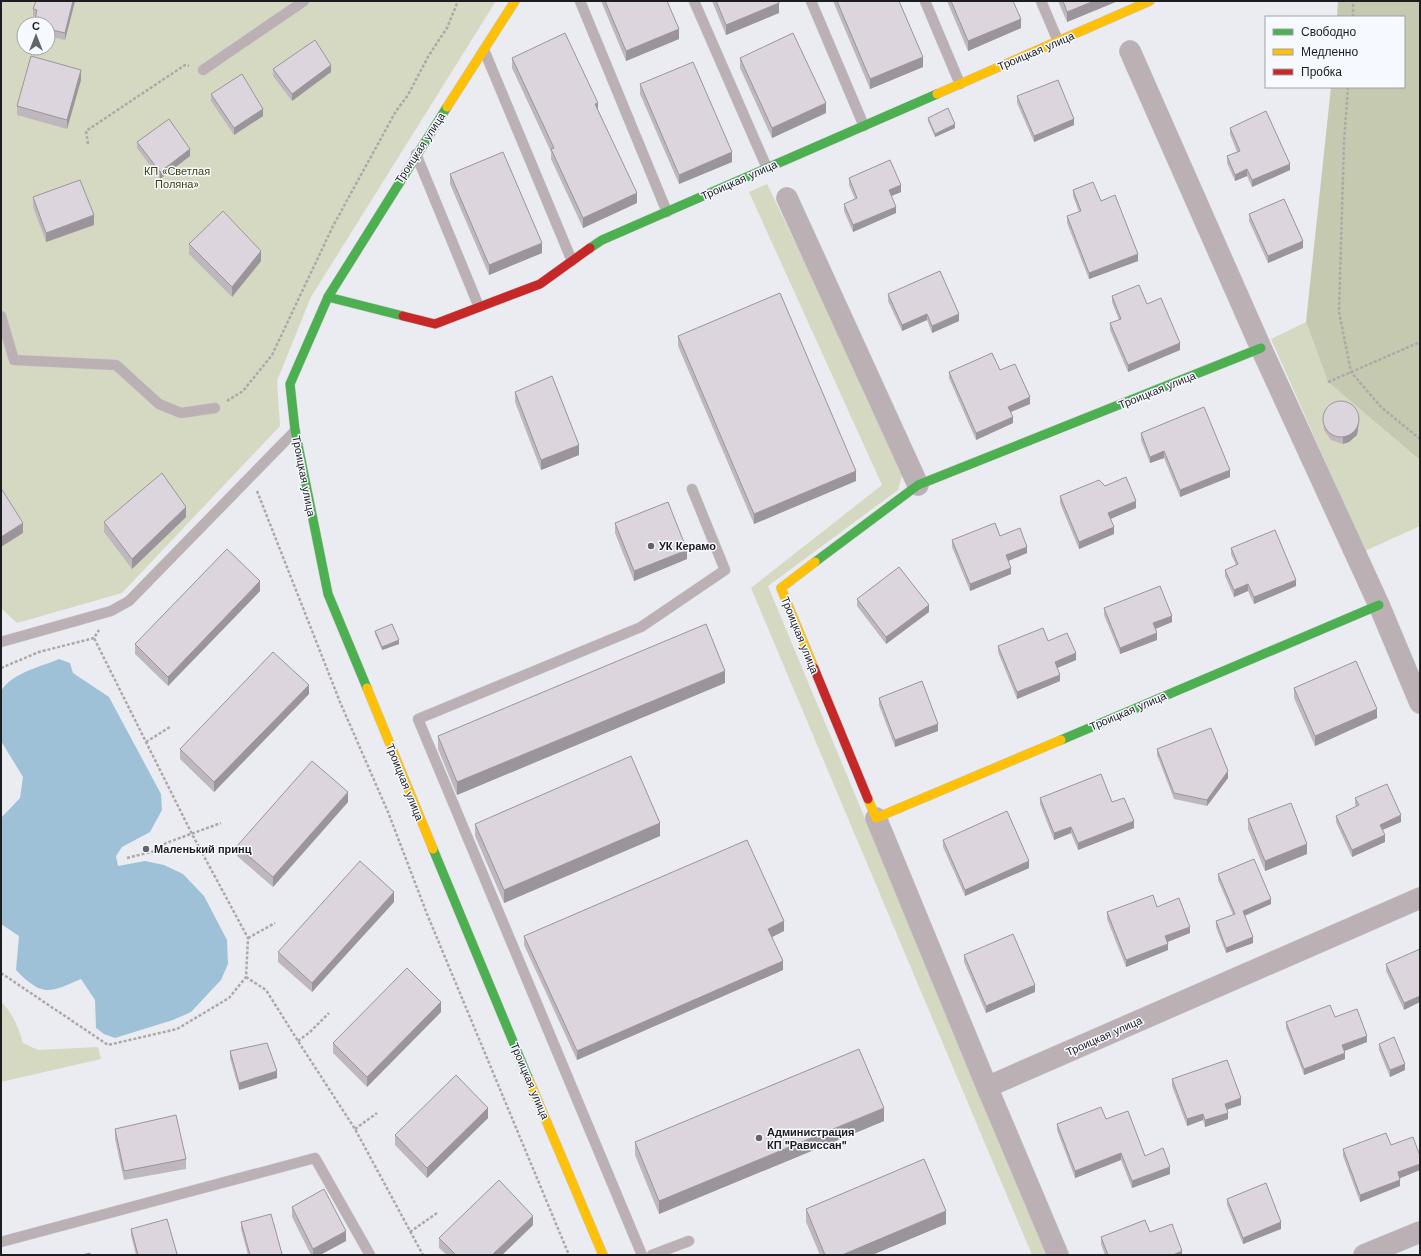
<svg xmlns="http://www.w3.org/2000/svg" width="1421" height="1256" font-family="'Work Sans',sans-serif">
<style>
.green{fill:#d5d9c1;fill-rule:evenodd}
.forest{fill:#c5c9b0}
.water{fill:#9fc1d8}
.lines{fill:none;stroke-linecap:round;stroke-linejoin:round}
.lane-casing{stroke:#c7c8ca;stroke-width:11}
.street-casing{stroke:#c7c8ca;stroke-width:22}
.fast-casing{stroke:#c7c8ca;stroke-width:10}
.slow-casing{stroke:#c7c8ca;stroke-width:10}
.jam-casing{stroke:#c7c8ca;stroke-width:10}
.path{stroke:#afa7aa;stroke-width:2.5;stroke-dasharray:3 2;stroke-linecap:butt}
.lane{stroke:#bbb0b4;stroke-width:10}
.street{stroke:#bbb0b4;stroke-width:21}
.fast{stroke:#4caf50;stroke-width:9}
.slow{stroke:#ffc107;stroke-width:9}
.jam{stroke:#c62828;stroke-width:9}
.wall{fill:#beb7be}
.shaded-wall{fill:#9b959b}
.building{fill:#ddd5dd;stroke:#9b959b}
.poi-dot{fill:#646568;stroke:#f6f9ff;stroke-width:1.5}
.labels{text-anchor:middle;stroke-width:3;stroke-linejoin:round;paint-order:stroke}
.street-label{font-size:11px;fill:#1c1d1f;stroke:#f6f9ff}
.park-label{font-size:11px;fill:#3c4103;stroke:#f6f9ff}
.poi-label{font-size:11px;font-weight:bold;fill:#1c1d1f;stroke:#f6f9ff;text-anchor:start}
</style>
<rect width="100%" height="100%" fill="#ebecf1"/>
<g class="green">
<path d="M1,1H496L311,297L277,381L280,426L122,593L17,623L1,608ZM24,24H48V48H24Z"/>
<path d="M767,184L904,469L898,490L768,586L1047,1255H1032L751,588L882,485L749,192Z"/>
<path d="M1306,322L1328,382L1420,460V526L1365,551L1271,339Z"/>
<path d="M1,1002C13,1013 18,1027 23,1043L38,1050L98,1047L101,1059L1,1082Z"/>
</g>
<path class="forest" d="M1338,1H1420V460L1328,382L1306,322L1331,87H1404V17H1337Z"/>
<path class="water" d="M59,659L70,663L73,673L109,697L161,794L162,810L150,832L122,847L116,856L118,866L145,861L164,865L183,874L204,896L227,940L228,964L221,980L191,1012L173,1020L115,1038L104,1034L96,1028L95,1000L81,979C49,993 42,997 16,970L19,936L1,924V818L20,798L23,777L1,741V691C12,673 40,667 59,659Z"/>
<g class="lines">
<g class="lane-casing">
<g id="lane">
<path d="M580,1L667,212"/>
<path d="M694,1L767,168"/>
<path d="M811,1L864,126"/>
<path d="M925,1L960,84"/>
<path d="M1041,1L1058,41"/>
<path d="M484,50L572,261"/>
<path d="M203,70L304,1"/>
<path d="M416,154L479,307"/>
<path d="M1,316L14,360L116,365L159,404L181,413L215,408"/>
<path d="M1,642L111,611L129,601L295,431"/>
<path d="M1,1242L315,1158L370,1255"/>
<path d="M642,1255L418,719L641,627L725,570L692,489"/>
<path d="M652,1255L689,1241"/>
</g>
</g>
<g class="street-casing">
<g id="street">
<path d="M1130,51L1261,348L1379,605L1420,703"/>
<path d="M787,198L918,485"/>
<path d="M876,818L987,1087L1420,898"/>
<path d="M987,1087L1058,1255"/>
<path d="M1364,1255L1420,1232"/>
</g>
</g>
<g class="fast-casing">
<g id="fast">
<path d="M590,248L602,240L937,94"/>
<path d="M328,297L290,384L295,430L328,594L367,688"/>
<path d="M403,316L328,297L447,107"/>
<path d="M815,562L918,485L1261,348"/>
<path d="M1061,740L1379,605"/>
<path d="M433,849L529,1080"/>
</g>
</g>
<g class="slow-casing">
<g id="slow">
<path d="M937,94L1150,1"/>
<path d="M447,107L515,1"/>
<path d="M814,668L781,588L815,562"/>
<path d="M367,688L433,849"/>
<path d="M868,799L876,818L1061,740"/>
<path d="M529,1080L603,1255"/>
</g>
</g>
<g class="jam-casing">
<g id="jam">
<path d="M403,316L435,324L540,284L590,248"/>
<path d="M814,668L868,799"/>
</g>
</g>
<g class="path">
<path d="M1353,17V1"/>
<path d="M1348,87L1344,142L1339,312L1351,372L1381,407L1420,439"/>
<path d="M88,144L86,131L185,65L189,66"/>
<path d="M1328,382L1420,342"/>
<path d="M227,401L243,391L272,355L333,226L396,111L408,95L429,55L447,28L458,1"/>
<path d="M257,491L340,702L388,812L427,914L569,1255"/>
<path d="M1,668L39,652L94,638L99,630"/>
<path d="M146,742L170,727"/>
<path d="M127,858L155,851L166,843L221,823"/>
<path d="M248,938L275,923"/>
<path d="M1,973L108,1045L177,1029L229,998L246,977L248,938L192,834L94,638"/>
<path d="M246,977L266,990L298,1041L355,1129L423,1255"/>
<path d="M298,1041L310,1032L329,1013"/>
<path d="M355,1129L377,1113"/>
<path d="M410,1232L437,1213"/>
</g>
<use href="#lane" class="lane"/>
<use href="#street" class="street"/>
<use href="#fast" class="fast"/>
<use href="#slow" class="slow"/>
<use href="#jam" class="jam"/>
</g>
<g class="wall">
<path d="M75,1L65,40L48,36V24L36,16H33V9Z"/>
<path d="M601,1H667L679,39L626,61Z"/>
<path d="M712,1H779V13L726,35Z"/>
<path d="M833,1H899L923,67L870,89Z"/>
<path d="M947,1H1013L1021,28L968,51Z"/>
<path d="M1058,1H1118L1067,22Z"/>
<path d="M512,58L598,110L637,203L583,228L551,159V152L512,68Z"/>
<path d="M740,58L826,113L772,138L740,68Z"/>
<path d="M273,69L331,72L292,101L273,76Z"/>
<path d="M81,80L67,129L17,115V106Z"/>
<path d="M640,84L732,162L679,184L640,94Z"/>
<path d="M211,94L263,116L234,135L211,101Z"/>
<path d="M1017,96L1074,125L1034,142L1017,103Z"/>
<path d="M928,118L955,128L935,137L928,121Z"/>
<path d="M1230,128L1290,170L1252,187L1247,176L1235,181L1227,163V156L1237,152L1230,134Z"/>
<path d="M137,142L190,156L160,179L137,148Z"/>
<path d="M450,174L542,253L489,275L450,184Z"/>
<path d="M849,178L901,192L891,196L896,213L853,232L844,211V204L855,199L849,185Z"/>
<path d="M1073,190L1138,261L1089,279L1067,223V216L1079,212L1073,196Z"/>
<path d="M33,197L94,225L46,242L33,207Z"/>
<path d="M1249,214L1303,248L1268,263L1249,221Z"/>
<path d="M189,244L261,261L232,297L189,254Z"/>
<path d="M888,294L959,321L932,333L927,320L902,331L888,301Z"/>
<path d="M1112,296L1147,304L1180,350L1128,372L1110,330V323L1119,320L1112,302Z"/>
<path d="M678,336L856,481L754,524L678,346Z"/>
<path d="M1000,370L1030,404L1011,412L1013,423L976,440L949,378V372Z"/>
<path d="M515,392L579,455L541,470L515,402Z"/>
<path d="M1323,417L1359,422L1357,435L1349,442L1343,444L1331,440L1324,430Z"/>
<path d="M1141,433L1230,477L1180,497L1164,458L1150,463L1141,440Z"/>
<path d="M1105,486L1136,508L1110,519L1114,534L1079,549L1060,503V496Z"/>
<path d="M186,517L132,569L104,532V522Z"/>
<path d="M615,523L687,559L634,581L615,533Z"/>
<path d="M1000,536L1027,553L1008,561L1011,574L970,591L952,547V540Z"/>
<path d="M1231,548L1296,586L1254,604L1248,591L1234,597L1225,576V570L1236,565L1231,554Z"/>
<path d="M260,591L168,686L135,654V644Z"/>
<path d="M857,599L929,612L886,644L857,606Z"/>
<path d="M1104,608L1172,622L1155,629L1157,640L1120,654L1104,615Z"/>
<path d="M375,631L399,644L382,650L375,634Z"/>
<path d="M1048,641L1076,660L1057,668L1060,681L1017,699L998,652V646Z"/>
<path d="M725,683L457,795L438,749V736Z"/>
<path d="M1294,688L1377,718L1315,746L1294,698Z"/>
<path d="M309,694L214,792L180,759V749Z"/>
<path d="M879,698L938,731L895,747L879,705Z"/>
<path d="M1157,749L1228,778L1207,806L1174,799L1157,755Z"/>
<path d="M1040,798L1112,802L1134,828L1078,850L1071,833L1054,840L1040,804Z"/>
<path d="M1355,798L1401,822L1382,830L1385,842L1352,857L1336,822V816L1356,807L1355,804Z"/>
<path d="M348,802L273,887L237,856V846Z"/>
<path d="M1248,819L1307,854L1265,871L1248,829Z"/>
<path d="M475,824L660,836L504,903L475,836Z"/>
<path d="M943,840L1029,868L965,896L943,847Z"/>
<path d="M1218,874L1271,904L1245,916L1253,943L1226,953L1216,927V921L1233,915L1218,880Z"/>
<path d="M394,902L312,992L278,962V952Z"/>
<path d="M1157,907L1190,933L1167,942L1168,950L1126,967L1107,919V912Z"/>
<path d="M784,931L772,937L783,970L577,1060L524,945V936Z"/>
<path d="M1420,949L1404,1010L1386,971V964Z"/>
<path d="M964,955L1035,992L986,1013L964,962Z"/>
<path d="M441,1012L367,1087L333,1053V1043Z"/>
<path d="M1335,1017L1367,1042L1344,1051L1345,1059L1304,1075L1286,1028V1022Z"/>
<path d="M1379,1044L1405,1070L1390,1077L1379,1050Z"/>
<path d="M230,1051L277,1078L239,1090L230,1058Z"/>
<path d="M1172,1079L1241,1105L1227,1110L1228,1119L1205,1127L1203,1120L1187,1126L1172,1086Z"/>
<path d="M488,1118L427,1178L395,1145V1135Z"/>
<path d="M1106,1119L1145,1156L1170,1174L1132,1188L1121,1160L1075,1178L1057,1130V1124Z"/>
<path d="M884,1121L659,1214L635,1155V1142Z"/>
<path d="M115,1129L186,1159V1169L124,1180L115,1139Z"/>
<path d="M1391,1145L1420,1170L1400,1178V1186L1360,1202L1343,1156V1149Z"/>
<path d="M1227,1199L1281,1229L1243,1244L1227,1205Z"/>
<path d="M292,1207L346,1241L320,1255H311L292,1217Z"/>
<path d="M806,1209L946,1224L872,1255H820L806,1222Z"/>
<path d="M241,1222L282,1255H248L241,1229Z"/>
<path d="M533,1225L502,1255H447L439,1248V1238Z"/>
<path d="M131,1229L177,1255H136L131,1235Z"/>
<path d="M1150,1232L1182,1255H1105L1101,1244V1237Z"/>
</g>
<g class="shaded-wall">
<path d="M73,1H75L65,40V33Z"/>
<path d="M1094,1H1118L1067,22V12Z"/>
<path d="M779,3V13L726,35V25Z"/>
<path d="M1021,19V28L968,51V41Z"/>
<path d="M679,29V39L626,61V51Z"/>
<path d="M923,57V67L870,89V79Z"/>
<path d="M331,65V72L292,101V94Z"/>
<path d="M81,70V80L67,129V120Z"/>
<path d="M598,103V113L595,104Z"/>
<path d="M826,103V113L772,138V128Z"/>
<path d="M263,109V116L234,135V128Z"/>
<path d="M1074,119V125L1034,142V136Z"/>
<path d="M955,124V128L935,137V134Z"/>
<path d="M190,149V156L160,179V172Z"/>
<path d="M732,152V162L679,184V175Z"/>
<path d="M1290,164V170L1252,187V180Z"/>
<path d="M1247,169V176L1235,181V175Z"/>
<path d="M901,185V192L889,197V190Z"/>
<path d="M637,193V203L583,228V218Z"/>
<path d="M896,207V213L853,232V225Z"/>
<path d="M94,215V225L46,242V233Z"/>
<path d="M1303,241V248L1268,263V256Z"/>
<path d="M542,243V253L489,275V265Z"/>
<path d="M261,251V261L232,297V287Z"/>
<path d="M1138,254V261L1089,279V273Z"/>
<path d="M927,314V320L902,331V325Z"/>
<path d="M959,314V321L932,333V326Z"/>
<path d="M1180,343V350L1128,372V365Z"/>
<path d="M1030,397V404L1008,413V407Z"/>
<path d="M1359,415V422L1357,435L1349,442L1343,444V437Z"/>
<path d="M1013,417V423L976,440V433Z"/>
<path d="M579,445V455L541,470V460Z"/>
<path d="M1164,451V458L1150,463V457Z"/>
<path d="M1230,470V477L1180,497V490Z"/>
<path d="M856,471V481L754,524V514Z"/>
<path d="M1136,501V508L1108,520V513Z"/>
<path d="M186,507V517L132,569V559Z"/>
<path d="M23,523V533L1,547V537Z"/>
<path d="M1114,527V534L1079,549V542Z"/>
<path d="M1027,547V553L1006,562V555Z"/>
<path d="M687,550V559L634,581V571Z"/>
<path d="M1011,568V574L970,591V584Z"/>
<path d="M1296,580V586L1254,604V597Z"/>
<path d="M260,581V591L168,686V677Z"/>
<path d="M1248,584V591L1234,597V590Z"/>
<path d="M929,605V612L886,644V637Z"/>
<path d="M1172,616V622L1153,630V623Z"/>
<path d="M1157,633V640L1120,654V648Z"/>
<path d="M399,640V644L382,650V647Z"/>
<path d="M1076,653V660L1055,669V662Z"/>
<path d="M725,671V683L457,795V782Z"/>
<path d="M1060,675V681L1017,699V692Z"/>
<path d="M309,685V694L214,792V782Z"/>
<path d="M1377,709V718L1315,746V736Z"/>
<path d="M938,724V731L895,747V740Z"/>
<path d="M1228,771V778L1207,806V800Z"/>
<path d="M348,792V802L273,887V877Z"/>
<path d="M1401,815V822L1380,831V825Z"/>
<path d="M1134,821V828L1078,850V843Z"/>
<path d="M660,823V836L504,903V890Z"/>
<path d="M1071,827V833L1054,840V833Z"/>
<path d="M1385,835V842L1352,857V850Z"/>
<path d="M1307,844V854L1265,871V861Z"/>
<path d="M1029,861V868L965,896V890Z"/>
<path d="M394,892V902L312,992V983Z"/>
<path d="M1271,899V904L1243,916V911Z"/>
<path d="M784,921V931L768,939V929Z"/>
<path d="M1190,927V933L1165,943V936Z"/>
<path d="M1253,937V943L1226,953V948Z"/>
<path d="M1168,944V950L1126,967V960Z"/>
<path d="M783,961V970L577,1060V1051Z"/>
<path d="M1035,985V992L986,1013V1006Z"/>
<path d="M1420,996V1002L1404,1010V1003Z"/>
<path d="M441,1002V1012L367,1087V1077Z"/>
<path d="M1367,1036V1042L1342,1052V1045Z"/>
<path d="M1345,1053V1059L1304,1075V1069Z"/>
<path d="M1405,1064V1070L1390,1077V1070Z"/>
<path d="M277,1071V1078L239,1090V1083Z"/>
<path d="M1241,1098V1105L1225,1110V1104Z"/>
<path d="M488,1108V1118L427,1178V1168Z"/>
<path d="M884,1108V1121L659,1214V1201Z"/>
<path d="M1228,1113V1119L1205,1127V1120Z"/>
<path d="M1203,1114V1120L1187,1126V1119Z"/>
<path d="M1121,1153V1160L1075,1178V1171Z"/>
<path d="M1420,1164V1170L1398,1179V1172Z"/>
<path d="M1170,1167V1174L1132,1188V1181Z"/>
<path d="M1400,1180V1186L1360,1202V1195Z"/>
<path d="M946,1211V1224L872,1255H842Z"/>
<path d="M533,1216V1225L502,1255H492Z"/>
<path d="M1281,1222V1229L1243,1244V1238Z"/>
<path d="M346,1231V1241L320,1255H313V1249Z"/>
<path d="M1182,1251V1255H1173Z"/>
</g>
<g class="building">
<path d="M36,1H73L65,33L48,29V24H34L37,10L33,9Z"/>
<path d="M605,1H667L679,29L626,51Z"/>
<path d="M716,1H779V3L726,25Z"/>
<path d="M837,1H899L923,57L870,79Z"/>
<path d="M951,1H1013L1021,19L968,41Z"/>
<path d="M1063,1H1094L1067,12Z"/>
<path d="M565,33L598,103L595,104L637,193L583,218L551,149L554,148L512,58Z"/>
<path d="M793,33L826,103L772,128L740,58Z"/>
<path d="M315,40L331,65L292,94L273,69Z"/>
<path d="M31,56L81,70L67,120L17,106Z"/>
<path d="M693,62L732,152L679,175L640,84Z"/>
<path d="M242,74L263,109L234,128L211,94Z"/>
<path d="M1058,80L1074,119L1034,136L1017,96Z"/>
<path d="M948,108L955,124L935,134L928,118Z"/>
<path d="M1266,111L1290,164L1252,180L1247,169L1235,175L1227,156L1240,151L1230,128Z"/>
<path d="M169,119L190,149L160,172L137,142Z"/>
<path d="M503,152L542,243L489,265L450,174Z"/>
<path d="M890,160L901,185L889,190L896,207L853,225L844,204L857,198L849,178Z"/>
<path d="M80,180L94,215L46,233L33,197Z"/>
<path d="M1093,182L1101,201L1115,195L1138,254L1089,273L1067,216L1081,211L1073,190Z"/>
<path d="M1284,199L1303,241L1268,256L1249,214Z"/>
<path d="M223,211L261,251L232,287L189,244Z"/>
<path d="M940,271L959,314L932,326L927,314L902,325L888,294Z"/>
<path d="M1139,285L1147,304L1161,298L1180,343L1128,365L1110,323L1121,319L1112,296Z"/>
<path d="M780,293L856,471L754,514L678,336Z"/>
<path d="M992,353L1000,370L1015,364L1030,397L1008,407L1013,417L976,433L949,372Z"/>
<path d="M552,376L579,445L541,460L515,392Z"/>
<circle cx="1341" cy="419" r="18"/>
<path d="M1204,407L1230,470L1180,490L1164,451L1150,457L1141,433Z"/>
<path d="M162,473L186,507L132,559L104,522Z"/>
<path d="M1126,477L1136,501L1108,513L1114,527L1079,542L1060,496L1099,480L1105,486Z"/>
<path d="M1,488L23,523L1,537Z"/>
<path d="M668,502L687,550L634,571L615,523Z"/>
<path d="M995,523L1000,536L1020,528L1027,547L1006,555L1011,568L970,584L952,540Z"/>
<path d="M1275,530L1296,580L1254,597L1248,584L1234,590L1225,570L1238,564L1231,548Z"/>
<path d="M227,549L260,581L168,677L135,644Z"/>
<path d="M899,567L929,605L886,637L857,599Z"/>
<path d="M1160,586L1172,616L1153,623L1157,633L1120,648L1104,608Z"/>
<path d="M392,624L399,640L382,647L375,631Z"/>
<path d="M706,624L725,671L457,782L438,736Z"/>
<path d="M1043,628L1048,641L1067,633L1076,653L1055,662L1060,675L1017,692L998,646Z"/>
<path d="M273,652L309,685L214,782L180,749Z"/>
<path d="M1356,661L1377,709L1315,736L1294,688Z"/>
<path d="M922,681L938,724L895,740L879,698Z"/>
<path d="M1211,728L1228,771L1207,800L1174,793L1157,749Z"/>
<path d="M631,756L660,823L504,890L475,824Z"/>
<path d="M312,761L348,792L273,877L237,846Z"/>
<path d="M1101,774L1112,802L1124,798L1134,821L1078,843L1071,827L1054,833L1040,798Z"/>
<path d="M1387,784L1401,815L1380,825L1385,835L1352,850L1336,816L1359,805L1355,798Z"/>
<path d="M1291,803L1307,844L1265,861L1248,819Z"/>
<path d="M1007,811L1029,861L965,890L943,840Z"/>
<path d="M747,840L784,921L768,929L783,961L577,1051L524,936Z"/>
<path d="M1254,859L1271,899L1243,911L1253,937L1226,948L1216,921L1235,914L1218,874Z"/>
<path d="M360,861L394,892L312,983L278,952Z"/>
<path d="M1153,895L1157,907L1179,898L1190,927L1165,936L1168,944L1126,960L1107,912Z"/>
<path d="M1013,934L1035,985L986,1006L964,955Z"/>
<path d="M1420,949V996L1404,1003L1386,964Z"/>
<path d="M407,968L441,1002L367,1077L333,1043Z"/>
<path d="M1330,1005L1335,1017L1357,1009L1367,1036L1342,1045L1345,1053L1304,1069L1286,1022Z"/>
<path d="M1394,1037L1405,1064L1390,1070L1379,1044Z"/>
<path d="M267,1043L277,1071L239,1083L230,1051Z"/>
<path d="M859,1049L884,1108L659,1201L635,1142Z"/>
<path d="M1227,1060L1241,1098L1225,1104L1228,1113L1205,1120L1203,1114L1187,1119L1172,1079Z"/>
<path d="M456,1075L488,1108L427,1168L395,1135Z"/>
<path d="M1101,1107L1106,1119L1128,1111L1145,1156L1163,1148L1170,1167L1132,1181L1121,1153L1075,1171L1057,1124Z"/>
<path d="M176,1115L186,1159L124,1171L115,1129Z"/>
<path d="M1386,1133L1391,1145L1413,1137L1420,1156V1164L1398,1172L1400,1180L1360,1195L1343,1149Z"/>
<path d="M924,1159L946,1211L842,1255H825L806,1209Z"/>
<path d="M499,1180L533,1216L492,1255H456L439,1238Z"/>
<path d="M1266,1183L1281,1222L1243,1238L1227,1199Z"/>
<path d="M324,1189L346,1231L313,1249L292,1207Z"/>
<path d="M271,1214L282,1254L278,1255H250L241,1222Z"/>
<path d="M167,1219L177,1254L174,1255H138L131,1229Z"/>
<path d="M1145,1220L1150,1232L1172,1224L1182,1251L1173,1255H1108L1101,1237Z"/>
<path d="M90,1253V1255H82Z"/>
</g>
<g class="poi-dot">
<circle cx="651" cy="546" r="4"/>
<circle cx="146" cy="849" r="4"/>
<circle cx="759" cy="1138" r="4"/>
</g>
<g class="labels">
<g class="street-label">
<text transform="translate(1036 51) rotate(-23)" y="4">Троицкая улица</text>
<text transform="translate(420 148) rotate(-57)" y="4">Троицкая улица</text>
<text transform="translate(739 180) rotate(-24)" y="4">Троицкая улица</text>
<text transform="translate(1157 390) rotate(-22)" y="4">Троицкая улица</text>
<text transform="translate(304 476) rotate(79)" y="4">Троицкая улица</text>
<text transform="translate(800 635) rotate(68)" y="4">Троицкая улица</text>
<text transform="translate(1128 711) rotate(-23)" y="4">Троицкая улица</text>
<text transform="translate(405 782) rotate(68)" y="4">Троицкая улица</text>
<text transform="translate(1104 1036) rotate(-24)" y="4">Троицкая улица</text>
<text transform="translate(530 1081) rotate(67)" y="4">Троицкая улица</text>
</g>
<g class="park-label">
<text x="177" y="175">КП «Светлая<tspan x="177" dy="13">Поляна»</tspan></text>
</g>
<g class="poi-label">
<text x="659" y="550">УК Керамо</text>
<text x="154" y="853">Маленький принц</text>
<text x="767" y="1136">Администрация<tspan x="767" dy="13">КП "Рависсан"</tspan></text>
</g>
</g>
<rect width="1421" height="1256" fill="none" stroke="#1c1d1f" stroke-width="4"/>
<rect x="1265" y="16" width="140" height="72" fill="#f6f9ff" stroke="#9fa1a5"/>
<rect x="1273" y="29" width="20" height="6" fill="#4caf50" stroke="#9fa1a5"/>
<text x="1301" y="36" font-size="12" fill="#1c1d1f">Свободно</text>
<rect x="1273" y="49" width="20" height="6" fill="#ffc107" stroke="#9fa1a5"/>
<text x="1301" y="56" font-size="12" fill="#1c1d1f">Медленно</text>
<rect x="1273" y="69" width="20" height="6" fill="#c62828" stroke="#9fa1a5"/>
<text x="1301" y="76" font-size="12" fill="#1c1d1f">Пробка</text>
<g transform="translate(36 36)"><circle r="19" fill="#f6f9ff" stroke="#9fa1a5"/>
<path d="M0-3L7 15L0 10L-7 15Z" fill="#646568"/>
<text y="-6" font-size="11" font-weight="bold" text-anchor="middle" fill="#1c1d1f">С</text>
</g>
</svg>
